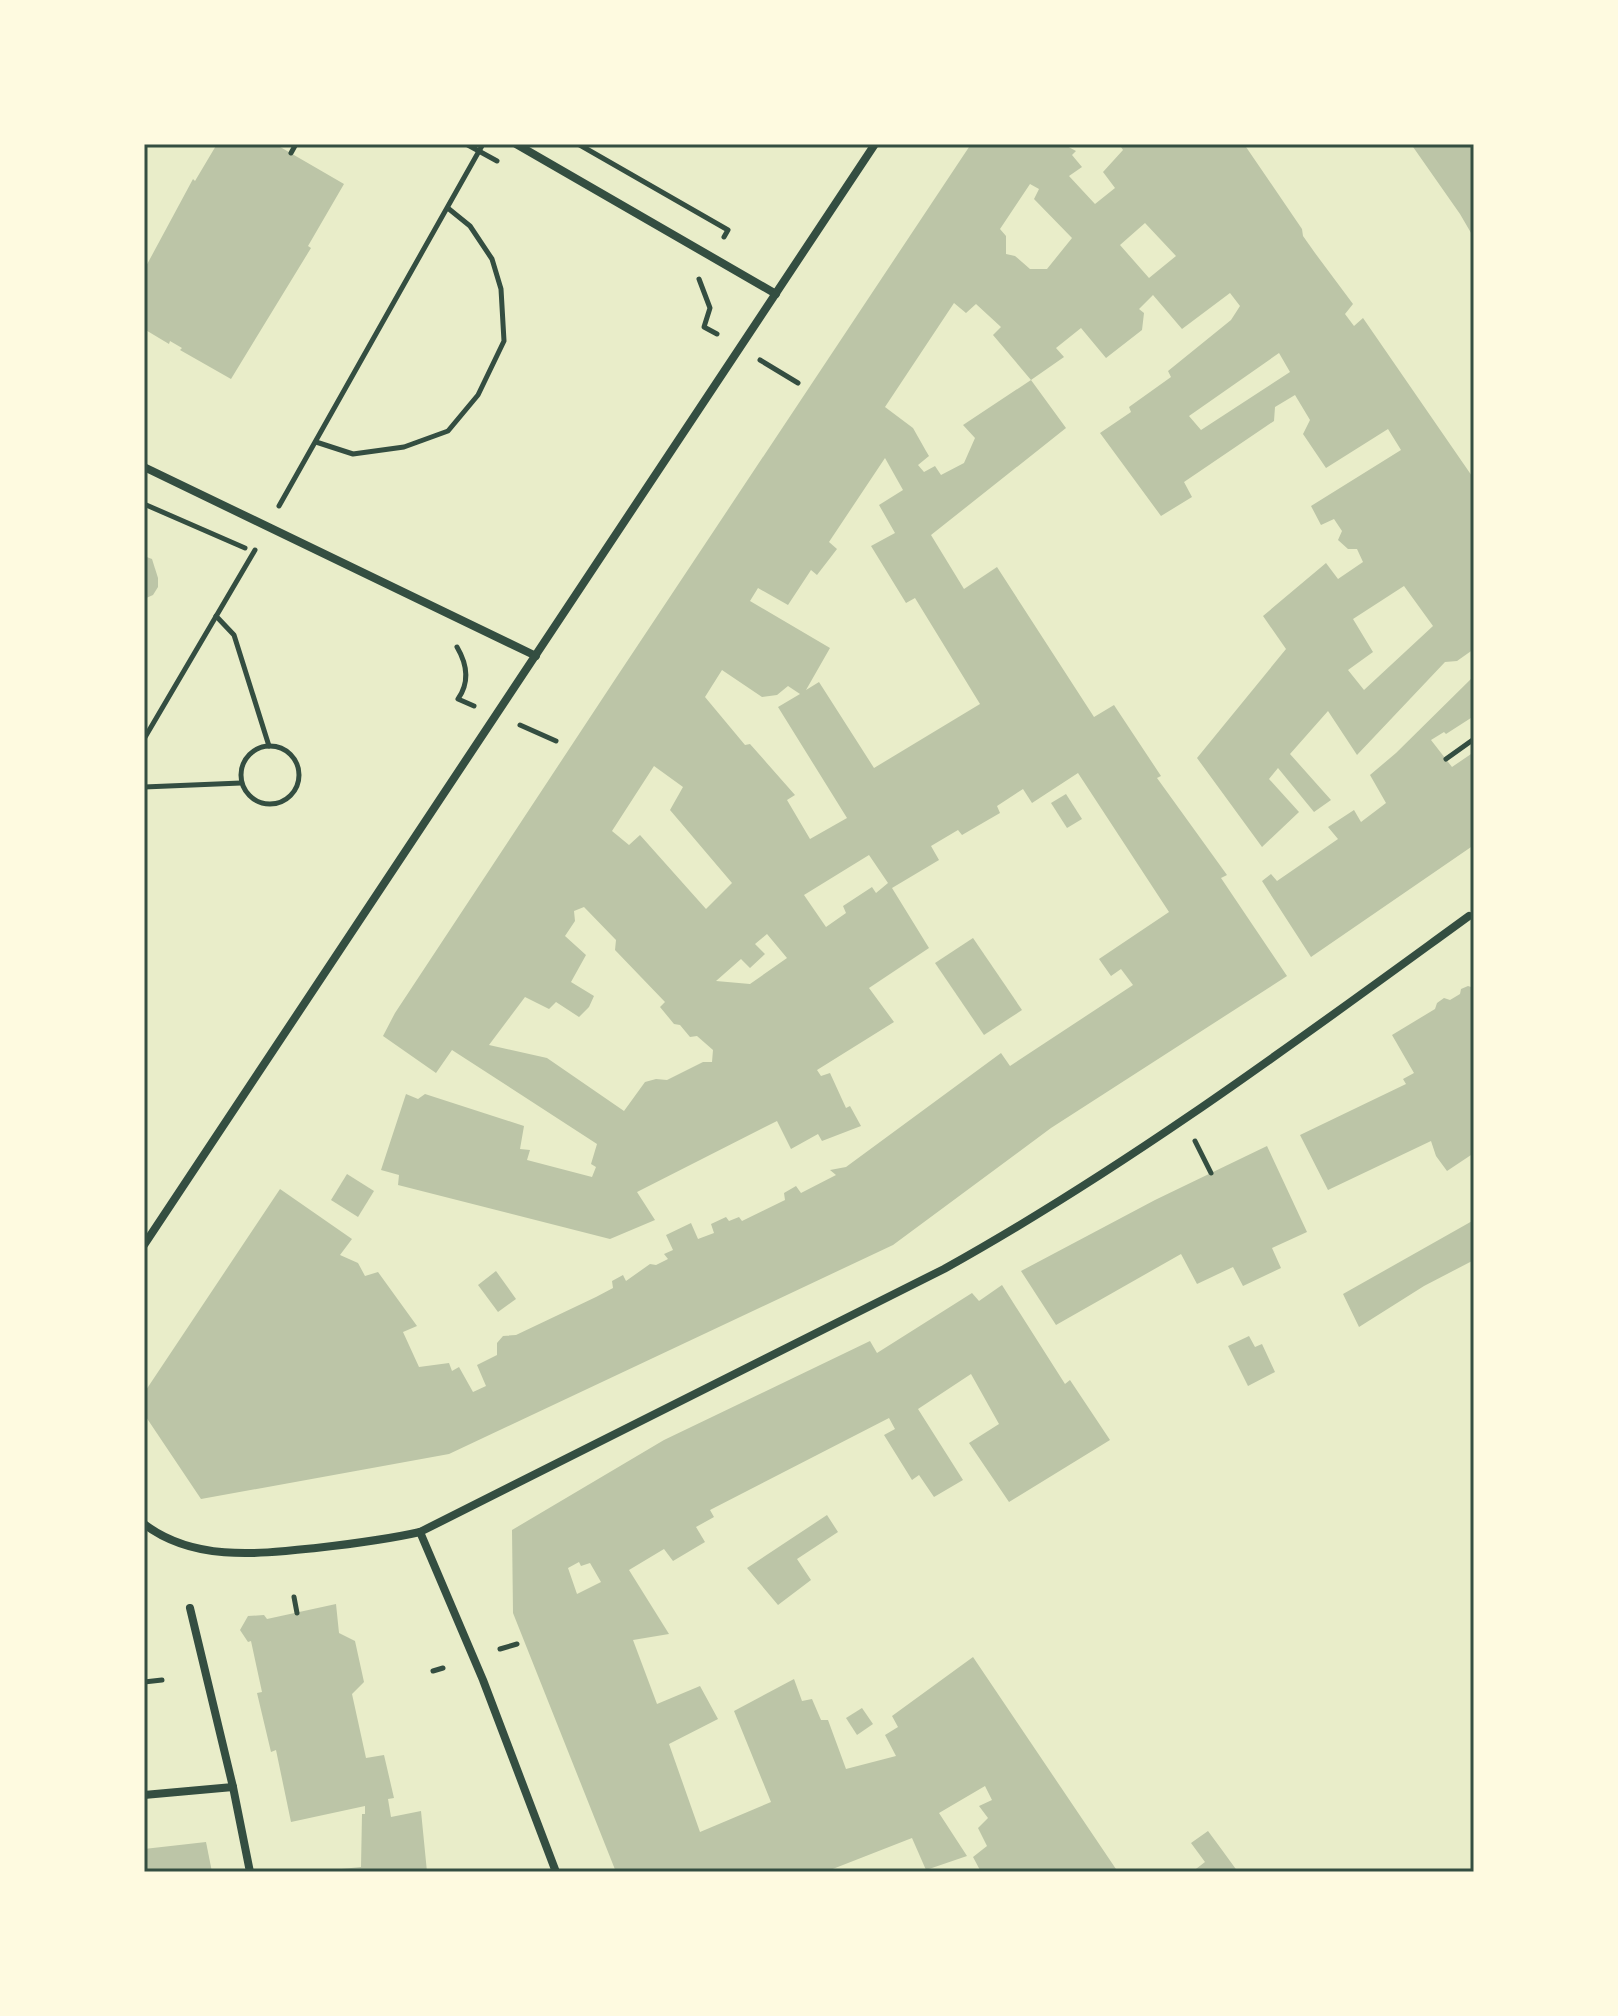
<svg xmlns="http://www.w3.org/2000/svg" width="1618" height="2016" font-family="Overpass,sans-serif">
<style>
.building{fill:#bcc5a7;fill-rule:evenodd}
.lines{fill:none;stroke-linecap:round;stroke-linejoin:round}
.path{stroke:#344e41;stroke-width:5}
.minor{stroke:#344e41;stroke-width:8}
.neatline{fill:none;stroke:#344e41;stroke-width:3}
</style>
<rect width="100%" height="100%" fill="#e9edc9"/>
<g class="building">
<path d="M217,144H275L344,184L308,246L311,248L231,379L180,350L182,348L170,341L169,344L144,329V270L193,179L195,181Z"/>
<path d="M971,144H1063L1076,151L1072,155L1082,167L1069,176L1095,204L1115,188L1103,172L1123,150L1119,144H1244L1302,229L1303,236L1315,253L1353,304L1345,314L1354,326L1363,318L1474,479V649L1457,661L1445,662L1357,755L1328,711L1290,754L1331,800L1314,812L1278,768L1269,779L1299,812L1262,847L1197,758L1286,649L1263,616L1326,563L1338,579L1363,562L1357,549H1348L1338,540L1342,531L1334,519L1321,525L1311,506L1401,450L1388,429L1326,468L1303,434L1310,420L1295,395L1275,407L1274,421L1184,482L1192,497L1161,516L1100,433L1131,412L1129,407L1171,377L1168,371L1231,320L1240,306L1230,293L1182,329L1153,295L1139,309L1144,313L1142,330L1106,358L1081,328L1056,348L1064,357L1031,380L993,335L1001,327L976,304L966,313L954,303L885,407L913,428L926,451L929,456L918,465L924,472L935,466L941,475L964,463L975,438L963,425L1031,380L1066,428L931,535L964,589L997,567L1094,717L1114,705L1161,776L1157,778L1227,875L1221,878L1287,976L1051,1128L893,1245L449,1454L201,1499L144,1414V1393L280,1189L352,1239L340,1255L358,1263L365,1276L378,1272L417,1326L403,1332L419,1367L449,1363L452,1371L459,1367L473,1392L486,1386L477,1365L497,1355V1343L503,1336L516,1335L596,1297L613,1288L612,1281L623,1275L626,1281L650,1264L656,1265L668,1259L664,1254L673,1250L666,1235L691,1223L698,1239L714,1233L711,1224L726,1217L729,1221L739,1217L742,1221L785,1200L784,1193L796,1186L801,1193L836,1175L830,1170L846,1167L1001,1053L1010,1066L1133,985L1121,969L1111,976L1099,959L1169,912L1078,773L1032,803L1023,789L997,806L1000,813L962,835L958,830L931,846L939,860L892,888L929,948L869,988L894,1022L817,1070L821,1076L830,1073L846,1108L850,1106L861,1126L822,1141L818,1134L791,1149L777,1121L637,1192L655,1220L610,1239L398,1185L399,1175L381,1170L406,1094L418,1099L425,1094L524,1126L520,1149L530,1150L527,1160L592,1177L596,1167L591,1164L597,1144L452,1050L436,1073L383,1036L395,1013L614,681ZM1030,184L1039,189L1034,199L1072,238L1047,269H1030L1015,256L1006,254V236L1000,229ZM1145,223L1176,256L1149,278L1120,245ZM1279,353L1290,372L1201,430L1189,416ZM885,458L903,490L879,505L895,533L871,546L906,603L915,598L980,704L874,768L819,682L806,690L830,648L750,601L758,588L788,605L811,570L817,575L837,549L829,542ZM1404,586L1433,626L1364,690L1348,670L1373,652L1353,619ZM722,670L762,697L777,695L788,686L800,694L778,707L847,818L810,839L787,800L795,795L750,744L745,745L705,697ZM654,766L683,787L670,810L732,883L706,909L640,835L629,845L612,831ZM869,855L888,883L876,893L872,887L843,906L846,913L826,927L804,895ZM584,907L616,940L615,950L665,1002L660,1007L674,1024L680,1025L690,1037L697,1036L713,1050L712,1062H703L667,1080L656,1079L645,1082L624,1111L547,1058L489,1045L525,997L549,1009L556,1002L579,1017L589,1007L594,996L571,982L586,955L565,936L575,921L574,911ZM767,934L787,958L750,984L716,981L741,959L750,968L765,954L755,944Z"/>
<path d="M1411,144H1474V238L1460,214Z"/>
<path d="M144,556L152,559L158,578V587L153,595L144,599Z"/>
<path d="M1474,676V716L1446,734L1444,732L1431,740L1452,767L1474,752V845L1311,957L1262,881L1271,874L1277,881L1338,839L1328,827L1354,810L1361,822L1386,803L1370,775L1396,753Z"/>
<path d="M1066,794L1082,819L1067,828L1051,803Z"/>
<path d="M973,938L1022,1010L984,1035L935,963Z"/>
<path d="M1468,986L1474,988V1153L1447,1171L1436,1156L1431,1141L1328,1190L1300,1135L1406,1084L1403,1079L1414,1073L1392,1035L1435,1009L1437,1003L1444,998L1450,1000L1460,994L1461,989Z"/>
<path d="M1267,1146L1307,1232L1272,1248L1281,1268L1243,1286L1233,1267L1197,1284L1181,1254L1056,1325L1021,1271L1155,1200Z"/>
<path d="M347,1174L374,1191L358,1217L331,1200Z"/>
<path d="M1474,1220V1260L1424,1286L1359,1327L1343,1294Z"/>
<path d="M496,1271L516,1299L498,1312L478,1285Z"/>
<path d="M1002,1285L1065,1384L1070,1380L1110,1440L1009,1502L969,1443L999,1424L971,1374L918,1409L963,1480L934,1497L919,1475L912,1480L884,1435L895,1429L889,1418L710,1510L714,1517L696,1527L705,1542L673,1561L664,1549L629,1570L669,1634L633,1640L657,1704L700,1686L718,1719L669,1744L700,1832L771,1802L734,1711L794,1679L802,1701L812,1699L821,1720H828L846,1769L896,1756L885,1735L898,1727L892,1716L973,1657L1118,1872H981L973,1857L987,1846L978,1828L988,1818L979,1806L992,1800L985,1786L939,1813L967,1856L926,1870L912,1838L825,1872H616L513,1613L512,1530L664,1440L870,1341L877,1353L972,1293L979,1301ZM579,1562L581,1566L590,1563L601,1582L577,1594L568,1568Z"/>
<path d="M1249,1336L1255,1347L1262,1344L1275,1372L1248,1386L1228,1346Z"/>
<path d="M827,1515L838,1532L797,1559L811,1580L778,1605L747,1568Z"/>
<path d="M336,1604L339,1633L355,1641L364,1682L352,1694L366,1758L384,1755L394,1798L388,1799L391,1817L421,1811L427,1872H332V1870L361,1867L362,1814H365V1806L291,1822L276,1750L271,1752L257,1693L262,1692L251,1641L248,1642L240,1630L248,1616L264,1615L267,1619Z"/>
<path d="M862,1708L873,1724L857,1735L846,1718Z"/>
<path d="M1208,1831L1222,1850L1238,1872H1192L1205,1862L1191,1843Z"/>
<path d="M206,1842L212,1872H144V1849Z"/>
</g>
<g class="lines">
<g class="path">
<path d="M466,144L497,161"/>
<path d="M578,144L728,230L724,237"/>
<path d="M291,153L296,144"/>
<path d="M699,279L710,308L704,327L717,334"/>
<path d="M760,360L798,383"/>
<path d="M316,442L353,454L404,447L448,431L478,395L504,341L501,289L492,259L470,226L449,209"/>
<path d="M144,504L245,548"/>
<path d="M279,506L483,144"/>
<path d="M216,616L234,635L269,746"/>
<path d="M457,647C467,664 470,682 458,699L474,706"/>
<path d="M520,725L556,741"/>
<path d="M144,739L255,550"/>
<circle cx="270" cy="775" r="29"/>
<path d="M1446,759L1474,739"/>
<path d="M144,787L241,783"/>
<path d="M1195,1141L1211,1173"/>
<path d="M294,1597L297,1613"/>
<path d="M500,1649L517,1644"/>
<path d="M433,1671L443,1668"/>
<path d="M144,1682L162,1680"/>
</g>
<g class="minor">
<path d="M516,144L776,294"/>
<path d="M144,467L536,656"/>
<path d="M144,1245L875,144"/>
<path d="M144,1524C194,1562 258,1554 316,1548C351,1544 385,1540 420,1532L944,1269C1126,1168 1301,1038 1469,916"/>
<path d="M420,1532L483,1680L556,1872"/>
<path d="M190,1608L233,1787L250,1872"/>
<path d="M144,1795L233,1787"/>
</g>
</g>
<rect width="1618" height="2016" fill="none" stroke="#fefae0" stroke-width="292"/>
<rect x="146" y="146" width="1326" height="1724" class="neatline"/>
</svg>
